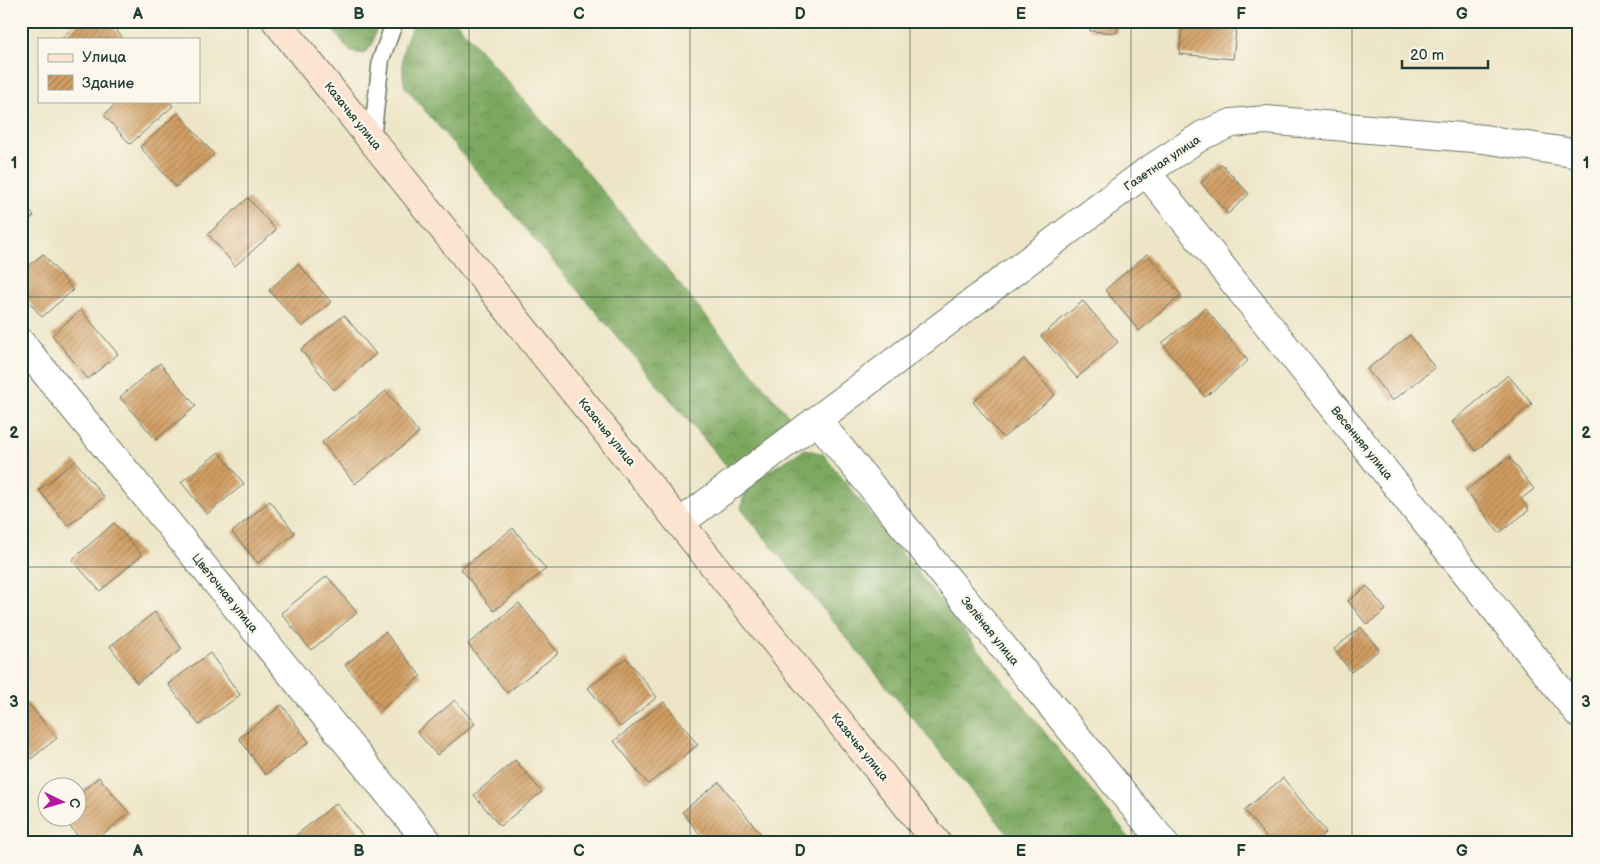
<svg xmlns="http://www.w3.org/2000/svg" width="1600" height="864" font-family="'Balsamiq Sans',sans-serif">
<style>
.forest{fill:url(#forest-crowns);stroke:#4e724a}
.building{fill:url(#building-hatch)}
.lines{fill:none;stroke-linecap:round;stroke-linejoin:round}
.service-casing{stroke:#677867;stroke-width:19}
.minor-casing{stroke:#677867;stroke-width:30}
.secondary-casing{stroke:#677867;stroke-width:30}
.service{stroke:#fff;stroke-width:16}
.minor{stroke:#fff;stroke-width:28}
.secondary{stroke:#fde4d1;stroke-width:28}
.grid{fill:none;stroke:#1f3d34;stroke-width:1;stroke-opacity:0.55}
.labels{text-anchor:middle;stroke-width:4.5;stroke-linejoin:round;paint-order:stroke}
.street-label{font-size:12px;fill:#1f3d34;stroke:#fbf7ec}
.neatline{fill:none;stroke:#1f3d34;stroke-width:2}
.grid-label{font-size:16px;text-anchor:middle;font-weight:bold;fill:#1f3d34}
</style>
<defs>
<pattern id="forest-crowns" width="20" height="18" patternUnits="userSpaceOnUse" patternTransform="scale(1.25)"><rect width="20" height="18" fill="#7da860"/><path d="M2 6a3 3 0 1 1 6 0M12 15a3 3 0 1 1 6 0" fill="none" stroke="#668a50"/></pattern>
<pattern id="building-hatch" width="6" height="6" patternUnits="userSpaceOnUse" patternTransform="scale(1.25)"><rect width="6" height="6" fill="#d19d62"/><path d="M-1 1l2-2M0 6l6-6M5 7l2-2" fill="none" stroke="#a98152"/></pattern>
</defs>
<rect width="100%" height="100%" fill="#fbf7ec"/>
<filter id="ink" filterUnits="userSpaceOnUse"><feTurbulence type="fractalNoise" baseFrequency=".02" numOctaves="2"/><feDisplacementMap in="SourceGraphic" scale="10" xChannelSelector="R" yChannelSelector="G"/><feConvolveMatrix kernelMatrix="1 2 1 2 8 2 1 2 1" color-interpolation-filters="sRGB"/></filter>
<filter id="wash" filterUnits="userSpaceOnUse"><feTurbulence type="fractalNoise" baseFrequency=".0096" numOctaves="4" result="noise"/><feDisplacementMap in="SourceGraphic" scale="20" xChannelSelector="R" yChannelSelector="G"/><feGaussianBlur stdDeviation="1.12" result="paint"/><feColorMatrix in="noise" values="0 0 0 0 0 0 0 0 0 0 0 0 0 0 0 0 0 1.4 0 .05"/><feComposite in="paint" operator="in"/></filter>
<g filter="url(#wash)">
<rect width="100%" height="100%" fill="#ede5c6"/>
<g class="forest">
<path d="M325,21H378L372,45L364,54L351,52Z"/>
<path d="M417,21H455L591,177L790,418L731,471L405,87C400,61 401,43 417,21Z"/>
<path d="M805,449L823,454L1133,843H1015L741,509L746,485Z"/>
</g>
<g id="blocks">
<g class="building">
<path d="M80,21H108L122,37L120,39H61Z"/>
<path d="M1083,21H1118L1117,33L1090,31L1091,24L1083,23Z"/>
<path d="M1183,21H1237L1233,59L1179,54Z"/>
<path d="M119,101H169L173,106L130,144L104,115Z"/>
<path d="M178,113L214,154L176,187L140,147Z"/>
<path d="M1222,164L1249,194L1228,214L1201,183Z"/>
<path d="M248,198L276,230L235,266L208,234Z"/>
<path d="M21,201L34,216L21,226Z"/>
<path d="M43,254L73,290L42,317L21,292V272Z"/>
<path d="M1147,254L1181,295L1139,331L1105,290Z"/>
<path d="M298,264L331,302L302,327L269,290Z"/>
<path d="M1083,301L1118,342L1077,378L1041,336Z"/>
<path d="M1205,308L1248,361L1205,397L1162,343Z"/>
<path d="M81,310L118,354L88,379L52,335Z"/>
<path d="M344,315L376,354L334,390L301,350Z"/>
<path d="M1410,335L1435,368L1392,401L1367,369Z"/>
<path d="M1024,359L1055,395L1003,438L973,402Z"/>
<path d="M160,363L196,406L156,440L120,397Z"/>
<path d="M1508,375L1532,404L1476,451L1452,422Z"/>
<path d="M386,391L419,433L355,484L322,442Z"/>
<path d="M219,452L244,484L207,514L181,482Z"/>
<path d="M1509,457L1534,489L1521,499L1529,510L1499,533L1466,490Z"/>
<path d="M75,461L104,497L68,526L39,490Z"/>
<path d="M270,501L295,533L258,563L232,532Z"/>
<path d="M114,523L142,555L100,591L72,560Z"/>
<path d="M513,528L546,569L494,611L461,569Z"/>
<path d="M327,576L357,613L311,650L281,613Z"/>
<path d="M1367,586L1386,610L1367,625L1348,601Z"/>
<path d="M519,603L558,653L507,693L468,644Z"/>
<path d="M155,612L182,649L137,683L110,646Z"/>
<path d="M1361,627L1379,650L1351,672L1334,649Z"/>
<path d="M385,632L421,676L382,709L345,665Z"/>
<path d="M210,653L240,695L199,725L168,684Z"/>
<path d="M626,658L657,697L620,727L588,688Z"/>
<path d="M455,700L475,724L437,755L417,732Z"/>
<path d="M664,702L698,745L648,784L614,741Z"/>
<path d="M28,703L57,738L21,767V709Z"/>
<path d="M282,705L309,742L265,775L239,738Z"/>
<path d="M515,760L542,792L500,826L474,795Z"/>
<path d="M99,777L129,813L92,843H83L62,816H78V794Z"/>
<path d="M1283,778L1326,832L1313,843H1271L1244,810Z"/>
<path d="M719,782L768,843H707L682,812Z"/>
<path d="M336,803L363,836L355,843H299L294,837Z"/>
</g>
</g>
</g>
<g filter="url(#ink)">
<use href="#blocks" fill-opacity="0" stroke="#677867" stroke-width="1"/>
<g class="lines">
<g class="service-casing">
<path id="service" d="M372,139L381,59L395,21"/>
</g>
<g class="minor-casing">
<g id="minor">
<path d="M1146,172L1579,714"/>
<path d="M21,343L429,843"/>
<path d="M817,420L1164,843"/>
<path d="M680,523L1146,172L1203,135L1232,123L1266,120L1484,139L1579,154"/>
</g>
</g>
<g class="secondary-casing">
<path id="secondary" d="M276,21L937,843"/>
</g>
<use href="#service" class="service"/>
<use href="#minor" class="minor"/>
<use href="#secondary" class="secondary"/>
</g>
</g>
<path class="grid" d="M248,21V843M469,21V843M690,21V843M910,21V843M1131,21V843M1352,21V843M21,297H1579M21,567H1579"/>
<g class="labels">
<g class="street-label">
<text transform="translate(353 116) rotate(51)" y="4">Казачья улица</text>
<text transform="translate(1162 163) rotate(-34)" y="4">Газетная улица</text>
<text transform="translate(607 432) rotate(51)" y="4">Казачья улица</text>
<text transform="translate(1362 443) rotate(51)" y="4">Весенняя улица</text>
<text transform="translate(225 593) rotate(51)" y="4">Цветочная улица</text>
<text transform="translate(990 631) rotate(51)" y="4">Зелёная улица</text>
<text transform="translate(860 747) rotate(51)" y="4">Казачья улица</text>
</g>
</g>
<rect width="1600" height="864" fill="none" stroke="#fbf7ec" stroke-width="55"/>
<rect x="38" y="38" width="162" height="65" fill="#fbf7ec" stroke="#a3ada2"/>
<rect x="48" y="54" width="25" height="8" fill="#fde4d1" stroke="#a3ada2"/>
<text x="82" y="62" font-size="15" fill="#1f3d34">Улица</text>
<rect x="48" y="75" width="25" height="15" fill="url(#building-hatch)" stroke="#a3ada2"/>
<text x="82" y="88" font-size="15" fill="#1f3d34">Здание</text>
<g transform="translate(62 802) rotate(95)"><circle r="24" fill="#fbf7ec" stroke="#a3ada2"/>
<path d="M0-4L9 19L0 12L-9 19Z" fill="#b5179e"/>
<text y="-8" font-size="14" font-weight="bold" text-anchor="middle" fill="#1f3d34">С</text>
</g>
<path d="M1402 60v8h86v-8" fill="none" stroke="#1f3d34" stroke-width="2.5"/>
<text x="1410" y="60" font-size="15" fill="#1f3d34" stroke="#fbf7ec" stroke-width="4" paint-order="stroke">20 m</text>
<rect x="28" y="28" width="1544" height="808" class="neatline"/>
<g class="grid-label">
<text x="138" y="19">A</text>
<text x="359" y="19">B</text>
<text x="579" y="19">C</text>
<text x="800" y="19">D</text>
<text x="1021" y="19">E</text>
<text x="1241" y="19">F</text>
<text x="1462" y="19">G</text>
<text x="14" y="168">1</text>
<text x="1586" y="168">1</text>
<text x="14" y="438">2</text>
<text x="1586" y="438">2</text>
<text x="14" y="707">3</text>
<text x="1586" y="707">3</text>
<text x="138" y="856">A</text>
<text x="359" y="856">B</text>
<text x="579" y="856">C</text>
<text x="800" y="856">D</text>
<text x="1021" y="856">E</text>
<text x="1241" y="856">F</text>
<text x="1462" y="856">G</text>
</g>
</svg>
